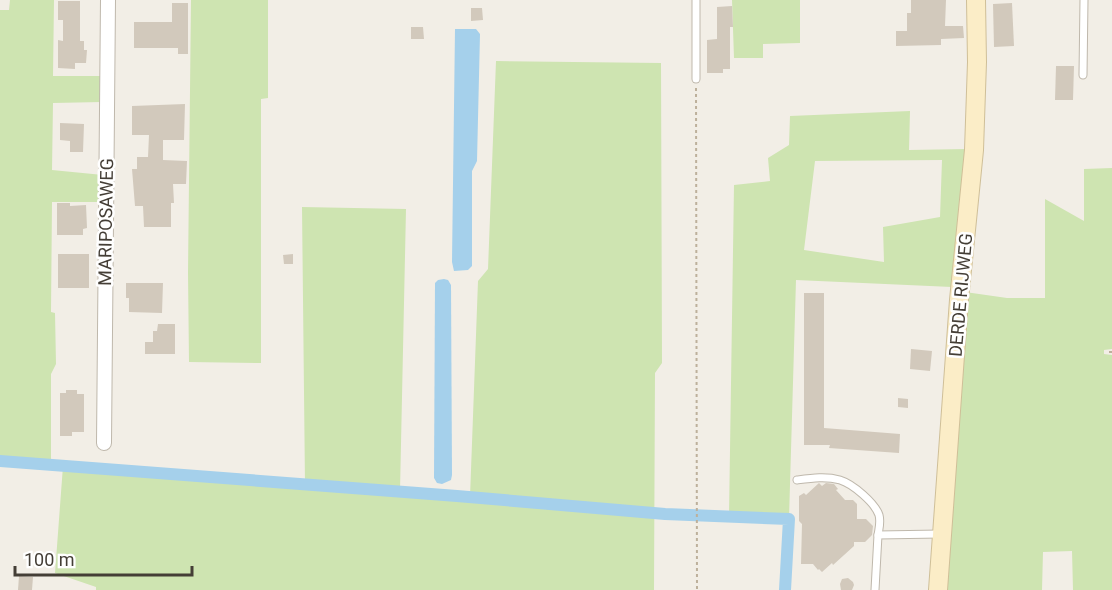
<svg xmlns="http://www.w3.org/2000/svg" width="1112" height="590" font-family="Roboto,sans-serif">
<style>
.green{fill:#cee4b1;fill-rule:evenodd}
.water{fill:#a5d0eb}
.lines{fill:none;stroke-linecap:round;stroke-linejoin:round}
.canal{stroke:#a5d0eb;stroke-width:12}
.building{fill:#d2c9bc}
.lane-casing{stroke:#bfb8ac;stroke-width:9}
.street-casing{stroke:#bfb8ac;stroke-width:16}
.secondary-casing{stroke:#cfbf98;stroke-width:20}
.path{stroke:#bdb09b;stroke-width:2;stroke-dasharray:3 3;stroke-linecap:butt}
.lane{stroke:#fff;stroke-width:7}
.street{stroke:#fff;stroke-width:14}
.secondary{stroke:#fbedc7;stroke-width:18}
.labels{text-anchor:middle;stroke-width:5;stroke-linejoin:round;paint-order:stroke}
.street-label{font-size:18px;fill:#443e36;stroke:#fff}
</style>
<rect width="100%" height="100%" fill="#f2eee6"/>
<g class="green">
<path d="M10,0H54L53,76H102V102L53,103L52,170L103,175V202H52L51,312L55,313L56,364L51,374V465L0,461V10H9Z"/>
<path d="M191,0H268V98L261,99V363L189,362L188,273Z"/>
<path d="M732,0H800V43L763,44V58H734Z"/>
<path d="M496,61L661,63L662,363L655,373L654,590H96V587L55,573L63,466L305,484L302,207L406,209L400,491L470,497L478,281L488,269Z"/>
<path d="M910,111L909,150L967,149L952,287L796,280L789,519L729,517L734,185L770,181L768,158L789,145L790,116ZM942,160L940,217L883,227L884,262L804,250L815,161Z"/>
<path d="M1112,168V349L1104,350V354L1112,355V590H1073L1072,551L1043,552L1042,590H943L965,292L1007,298H1045V199L1084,221V169Z"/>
</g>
<g class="water">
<path d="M455,29H476L480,34L477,161L472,171V266L468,270L454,271L452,262Z"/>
<path d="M444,279L448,280L451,285L452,475L451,480L442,484L437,483L434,478L435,283L438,280Z"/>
</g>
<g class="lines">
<path class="canal" d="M0,461L457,496L665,514L789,519L785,590"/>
</g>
<g class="building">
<path d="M911,0H946L945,26H963L964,38L941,39V45L896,46V31H907V13H911Z"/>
<path d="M58,1H80V41H84V50H87L86,63H75V69L58,68V40L63,41V20H58Z"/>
<path d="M172,3H188V54H178V48H134V22H172Z"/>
<path d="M1012,3L1014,46L994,47L993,4Z"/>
<path d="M732,6L733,27H730V69H723V73H707V40L717,39V7Z"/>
<path d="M471,8H482L483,20L471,21Z"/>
<path d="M411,27H423L424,39H411Z"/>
<path d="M1056,66H1074L1073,100H1055Z"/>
<path d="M185,104L184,140H163V160L187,161L186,184H173L174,203H171V227H144L143,206H135L132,169H137V157H148L149,135H132V106Z"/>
<path d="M60,123L84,124L83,152H70V141L60,140Z"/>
<path d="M57,203H70V206L86,205L87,228L83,229V235H57Z"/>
<rect x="58" y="254" width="31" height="34"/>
<path d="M293,254V264H284L283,255Z"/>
<path d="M126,283H163L162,313L129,312V298H126Z"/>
<path d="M804,293H824V428L900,434L899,453L829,448L830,445H804Z"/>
<path d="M158,324H175V354H145V342H153V331H157Z"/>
<path d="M911,349L932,351L930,371L910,369Z"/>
<path d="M66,390H77V394H84V432H72V436H60V393H66Z"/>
<path d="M898,398L908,399V408L898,407Z"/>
<path d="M819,483L822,486L826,483L834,484L838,489L836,490L845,500H853L857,504V519H866L873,526L872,535L865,542H854V546L833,565L832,563L822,572L819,569L818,570L813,564H801L802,524L799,521V496L804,493L806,495Z"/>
<path d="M19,576L33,577L32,590H18Z"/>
<path d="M848,578L853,582L854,585L852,590H841L840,584L842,579Z"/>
</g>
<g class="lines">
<g class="lane-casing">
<g id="lane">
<path d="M1083,75L1084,0"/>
<path d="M696,79V0"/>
<path d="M797,480C812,478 826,476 840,480C853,484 875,503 879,515C881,522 879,528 878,535"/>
<path d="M875,590L878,535L940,534"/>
</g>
</g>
<g class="street-casing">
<path id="street" d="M104,443L108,0"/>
</g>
<g class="secondary-casing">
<path id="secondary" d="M938,590L959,300L974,150L977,62L976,0"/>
</g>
<g class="path">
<path d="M696,88L697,590"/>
<path d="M1109,352H1112"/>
</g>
<use href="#lane" class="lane"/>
<use href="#street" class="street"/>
<use href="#secondary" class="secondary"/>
</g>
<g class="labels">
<g class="street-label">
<text transform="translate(106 222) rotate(-89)" y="6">MARIPOSAWEG</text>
<text transform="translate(961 295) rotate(-85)" y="6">DERDE RIJWEG</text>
</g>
</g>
<path d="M15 566v9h177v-9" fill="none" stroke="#443e36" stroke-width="3"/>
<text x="24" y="566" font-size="18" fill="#443e36" stroke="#ffffff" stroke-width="4.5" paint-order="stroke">100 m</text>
</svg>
